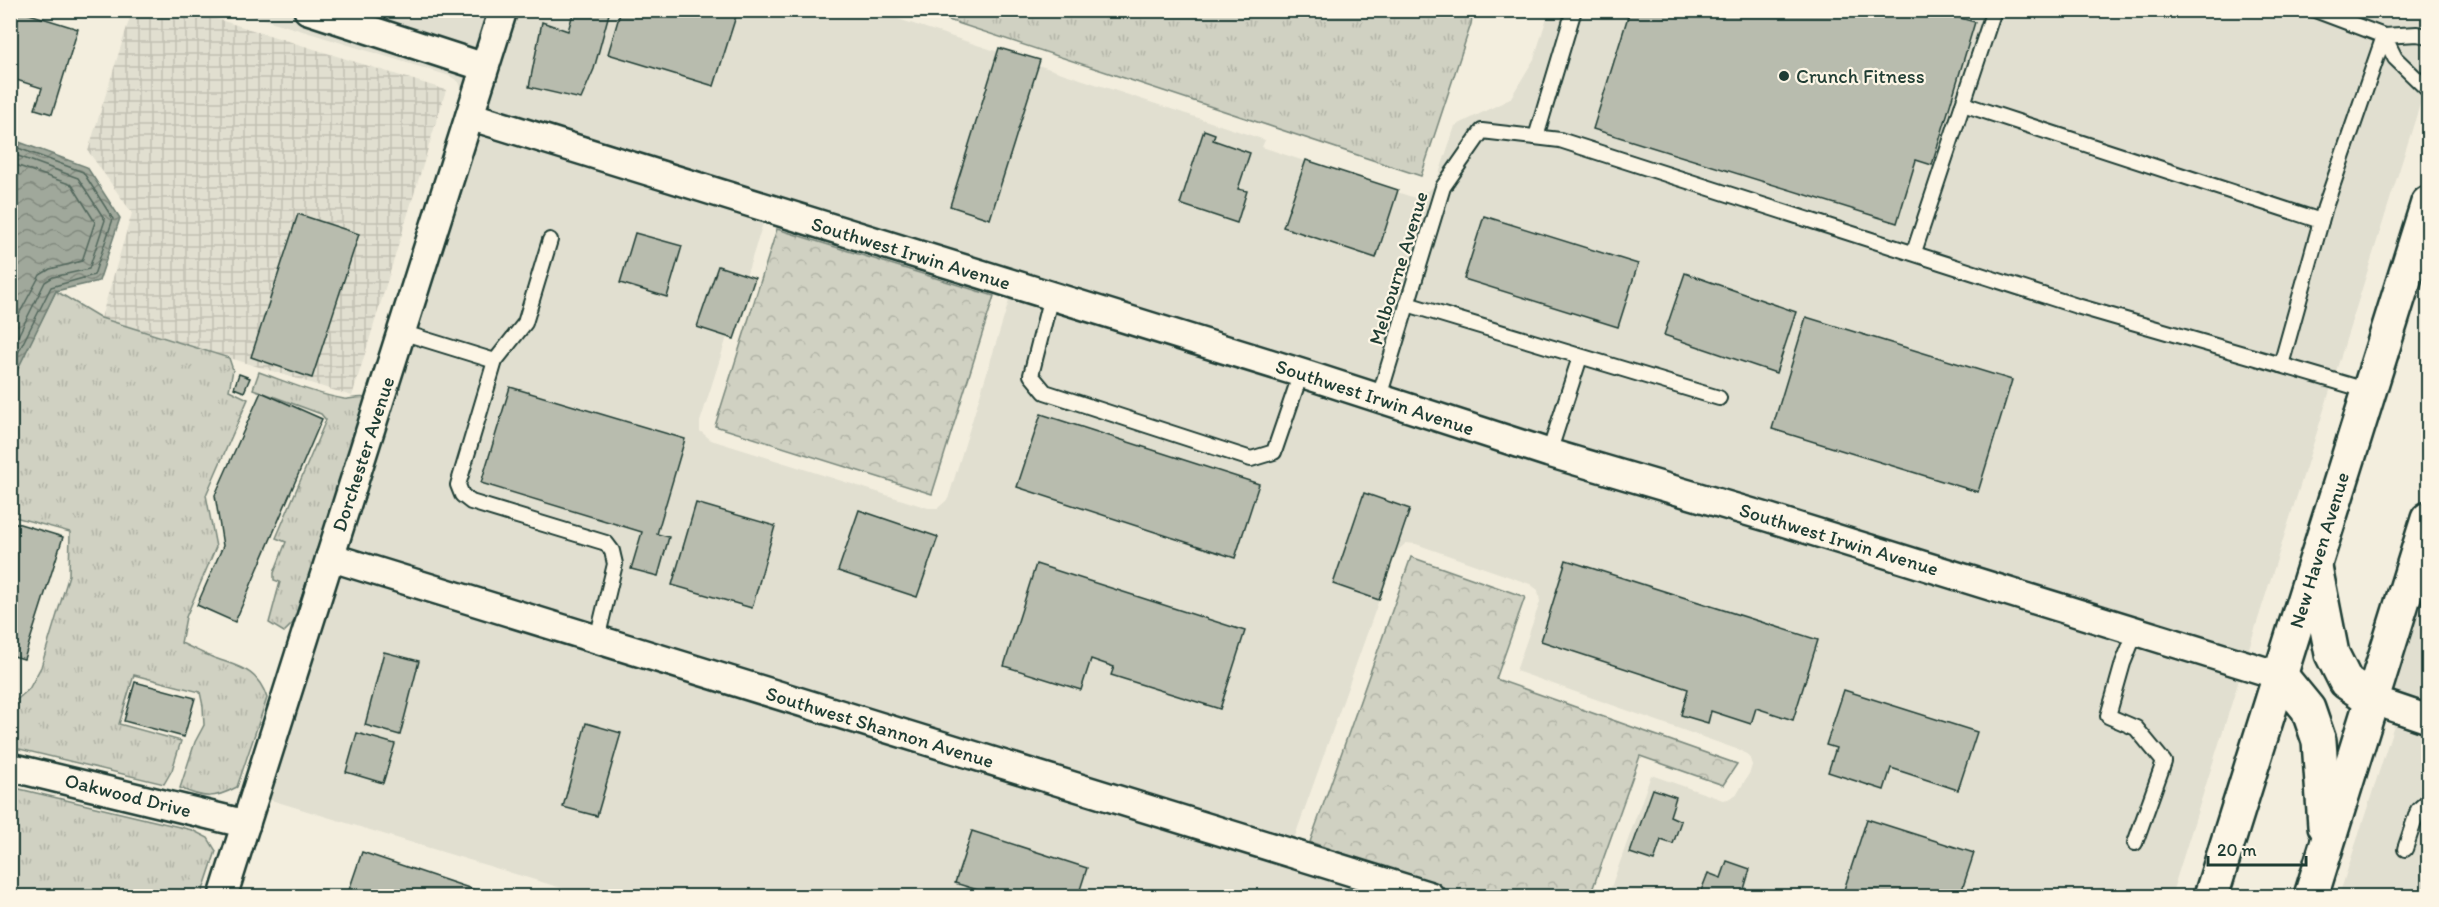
<svg xmlns="http://www.w3.org/2000/svg" width="2439" height="907" font-family="Itim,sans-serif">
<style>
.built{fill:#e1dfd0;fill-rule:evenodd}
.industrial{fill:url(#industrial-grid)}
.grass{fill:url(#grass-tufts);stroke:#78877b;stroke-width:1.5}
.forest{fill:url(#forest-crowns);stroke:#78877b;stroke-width:1.5}
.water{fill:url(#water-waves);stroke:#6c7d72;stroke-width:1.5}
.lines{fill:none;stroke-linecap:round;stroke-linejoin:round}
.shore{stroke:#53685d;stroke-width:1.5}
.building{fill:#b8bcae;stroke:#1f3d34;stroke-width:1.5}
.lane-casing{stroke:#1f3d34;stroke-width:18}
.street-casing{stroke:#1f3d34;stroke-width:32}
.primary-casing{stroke:#1f3d34;stroke-width:38}
.lane{stroke:#fcf5e5;stroke-width:14}
.street{stroke:#fcf5e5;stroke-width:27}
.primary{stroke:#fcf5e5;stroke-width:33}
.poi-dot{fill:#1f3d34;stroke:#fcf5e5;stroke-width:2}
.labels{text-anchor:middle;stroke-width:4.5;stroke-linejoin:round;paint-order:stroke}
.poi-label{font-size:20px;fill:#1f3d34;stroke:#fcf5e5;text-anchor:start}
.street-label{font-size:20px;fill:#1f3d34;stroke:#fcf5e5}
</style>
<defs>
<pattern id="industrial-grid" width="8" height="8" patternUnits="userSpaceOnUse" patternTransform="scale(1.5)"><rect width="8" height="8" fill="#e1dfd0"/><path d="M0 4h8M4 0v8" fill="none" stroke="#c1c0b3"/></pattern>
<pattern id="grass-tufts" width="24" height="20" patternUnits="userSpaceOnUse" patternTransform="scale(1.5)"><rect width="24" height="20" fill="#d0d1c2"/><path d="M3 7l-1-3M5 7V3M7 7l1-3M15 17l-1-3M17 17v-4M19 17l1-3" fill="none" stroke="#b2b4a7"/></pattern>
<pattern id="forest-crowns" width="20" height="18" patternUnits="userSpaceOnUse" patternTransform="scale(1.5)"><rect width="20" height="18" fill="#d0d1c2"/><path d="M2 6a3 3 0 1 1 6 0M12 15a3 3 0 1 1 6 0" fill="none" stroke="#b2b4a7"/></pattern>
<pattern id="water-waves" width="16" height="10" patternUnits="userSpaceOnUse" patternTransform="scale(1.5)"><rect width="16" height="10" fill="#a0a89b"/><path d="M0 5q4-4 8 0t8 0" fill="none" stroke="#828a7f"/></pattern>
</defs>
<rect width="100%" height="100%" fill="#f3eede"/>
<filter id="ink" filterUnits="userSpaceOnUse"><feTurbulence type="fractalNoise" baseFrequency=".0167" numOctaves="2"/><feDisplacementMap in="SourceGraphic" scale="12" xChannelSelector="R" yChannelSelector="G"/><feConvolveMatrix kernelMatrix="1 2 1 2 8 2 1 2 1" color-interpolation-filters="sRGB"/></filter>
<g filter="url(#ink)">
<g class="built">
<path d="M237,11H874L1265,140L1262,147L1415,198L1419,191H1427L1435,186L1455,126L1510,99L1534,59L1549,11H2428V79L2171,896H1608L1651,775L1723,800L1728,799L1737,794L1750,772L1752,765L1749,756L1742,751L1516,671L1540,602L1538,590L1530,584L1416,544L1406,543L1396,552L1295,836V845L1423,896H588L261,797L372,385L462,90L459,82L450,76ZM764,220L1009,292V301L948,499L938,508H928L711,440L700,431V422Z"/>
<path d="M2428,519V719L2372,700Z"/>
<path d="M2394,725L2428,736V896H2339Z"/>
</g>
<path class="industrial" d="M132,11H191L446,90L352,396L101,318L132,213L88,151Z"/>
<g class="grass">
<path d="M921,11H1473L1471,24L1421,176Z"/>
<path d="M56,291L101,318L229,358L233,370L229,390L248,399L206,495L216,547L186,617L181,643C191,647 201,653 212,657C238,667 257,668 267,698L237,787C214,799 204,799 180,788L195,742L204,725L203,706L200,692L134,675L119,724L181,741L172,770L164,784L11,747L12,704L29,689L41,667L69,575L70,532L11,516L10,383Z"/>
<path d="M259,372C287,382 315,394 344,399C352,400 357,396 367,398L293,623L284,632L269,623L280,582L274,580V573L286,542L276,538L326,420L321,414L253,389Z"/>
<path d="M11,787L192,830L208,838L216,851L201,896H11Z"/>
</g>
<g class="forest">
<path d="M777,229L994,296L932,494L715,426Z"/>
<path d="M1411,557L1525,597L1496,679L1737,764L1723,785L1640,756L1590,896H1465L1310,842Z"/>
</g>
<path class="water" d="M11,139L87,167L120,218L99,281L56,291L11,383Z"/>
<g class="lines">
<g class="shore">
<path d="M10,145L83,172L113,219L94,275L51,287L10,369"/>
<path d="M10,153L78,178L105,220L89,269L53,277L45,282L10,352"/>
<path d="M10,163L72,185L95,222L82,261L50,269L40,275L10,331"/>
</g>
</g>
<g class="building">
<path d="M10,10H27L26,13L78,29L52,114L35,109L42,88L10,78Z"/>
<path d="M574,10H610L594,69L581,99L529,87L542,22L568,31Z"/>
<path d="M621,10H738L714,86L608,54Z"/>
<path d="M1630,10H1962L1960,18L1975,22L1932,165L1916,160L1897,223L1593,129Z"/>
<path d="M999,48L1040,60L990,219L950,206Z"/>
<path d="M1204,130L1215,134L1213,140L1250,153L1238,189L1247,191L1237,223L1180,204Z"/>
<path d="M1306,160L1398,190L1376,258L1283,227Z"/>
<path d="M298,214L359,234L312,378L251,357Z"/>
<path d="M1484,216L1638,264L1618,327L1464,279Z"/>
<path d="M635,233L682,246L667,297L620,283Z"/>
<path d="M718,266L755,278L734,339L697,327Z"/>
<path d="M1685,273L1796,312L1776,373L1664,335Z"/>
<path d="M1806,317L2012,380L1978,492L1772,429Z"/>
<path d="M239,374L250,378L244,392L234,388Z"/>
<path d="M510,387L685,439L657,534L669,537L658,576L631,569L642,532L481,483Z"/>
<path d="M261,392L322,419L235,622L197,605L223,546L215,495Z"/>
<path d="M1041,414L1259,484L1235,558L1017,487Z"/>
<path d="M1364,493L1410,509L1379,600L1333,584Z"/>
<path d="M696,503L775,526L752,608L672,585Z"/>
<path d="M859,510L938,537L917,597L838,571Z"/>
<path d="M10,521L63,537L24,659L10,655Z"/>
<path d="M1566,560L1818,640L1793,720L1756,708L1751,724L1711,711L1708,723L1681,715L1688,689L1541,641Z"/>
<path d="M1036,564L1245,631L1220,709L1111,675L1114,667L1091,659L1081,690L1004,666Z"/>
<path d="M384,652L419,661L400,735L365,725Z"/>
<path d="M135,682L195,698L184,737L124,721Z"/>
<path d="M1844,690L1977,732L1958,790L1891,768L1884,790L1828,772L1836,748L1826,745Z"/>
<path d="M586,723L621,733L597,816L563,807Z"/>
<path d="M357,733L395,744L383,783L346,772Z"/>
<path d="M1653,789L1676,797L1670,816L1681,821L1673,844L1661,840L1654,861L1630,853Z"/>
<path d="M1867,819L1974,853L1960,896H1842Z"/>
<path d="M972,831L1087,868L1078,896H997L955,883Z"/>
<path d="M362,852L493,896H347Z"/>
<path d="M1727,861L1750,869L1742,896H1699L1708,873L1721,878Z"/>
</g>
<g class="lines">
<g class="lane-casing">
<g id="lane">
<path d="M2315,10L2384,36L2325,207L2281,365L2369,391"/>
<path d="M2428,36L2417,34L2384,36L2395,58L2428,90"/>
<path d="M1963,104L2321,221"/>
<path d="M1536,137L1574,10"/>
<path d="M1914,252L1994,10"/>
<path d="M1051,296L1031,375L1045,392L1251,459L1274,452L1301,373"/>
<path d="M1407,304L1719,398"/>
<path d="M401,332L495,361L458,485L462,495L471,502L606,543L612,551L615,564L597,639"/>
<path d="M495,361L525,323L550,240"/>
<path d="M1379,397L1443,187L1482,131L1560,140L2077,306L2281,365"/>
<path d="M1549,453L1580,357"/>
<path d="M2135,843L2164,762L2136,728L2108,716L2123,663L2136,631"/>
<path d="M2405,849L2418,810L2428,801"/>
</g>
</g>
<g class="street-casing">
<g id="street">
<path d="M308,10L484,67"/>
<path d="M470,116L1301,373L1549,453L1770,518L2281,676"/>
<path d="M330,557L1430,896"/>
<path d="M2372,700L2428,719"/>
<path d="M10,767L246,824"/>
<path d="M223,896L503,10"/>
</g>
</g>
<g class="primary-casing">
<g id="primary">
<path d="M2315,567L2332,654L2346,682L2372,700"/>
<path d="M2281,676L2308,709L2319,741L2325,826"/>
<path d="M2211,896L2428,203"/>
<path d="M2311,896L2428,519"/>
</g>
</g>
<use href="#lane" class="lane"/>
<use href="#street" class="street"/>
<use href="#primary" class="primary"/>
</g>
</g>
<circle class="poi-dot" cx="1784" cy="76" r="6"/>
<g class="labels">
<g class="poi-label">
<text x="1796" y="83">Crunch Fitness</text>
</g>
<g class="street-label">
<text transform="translate(911 253) rotate(17)" y="7">Southwest Irwin Avenue</text>
<text transform="translate(1398 268) rotate(-73)" y="7">Melbourne Avenue</text>
<text transform="translate(1375 397) rotate(18)" y="7">Southwest Irwin Avenue</text>
<text transform="translate(363 454) rotate(-72)" y="7">Dorchester Avenue</text>
<text transform="translate(1839 539) rotate(17)" y="7">Southwest Irwin Avenue</text>
<text transform="translate(2319 550) rotate(-73)" y="7">New Haven Avenue</text>
<text transform="translate(880 727) rotate(17)" y="7">Southwest Shannon Avenue</text>
<text transform="translate(128 795) rotate(14)" y="7">Oakwood Drive</text>
</g>
</g>
<rect width="2439" height="907" fill="none" stroke="#fcf5e5" stroke-width="36"/>
<rect x="18" y="18" width="2403" height="871" fill="none" stroke="#1f3d34" stroke-width="2" filter="url(#ink)"/>
<path d="M2208 856v9h98v-9" fill="none" stroke="#1f3d34" stroke-width="3"/>
<text x="2217" y="856" font-size="18" fill="#1f3d34" stroke="#fcf5e5" stroke-width="4.5" paint-order="stroke">20 m</text>
</svg>
